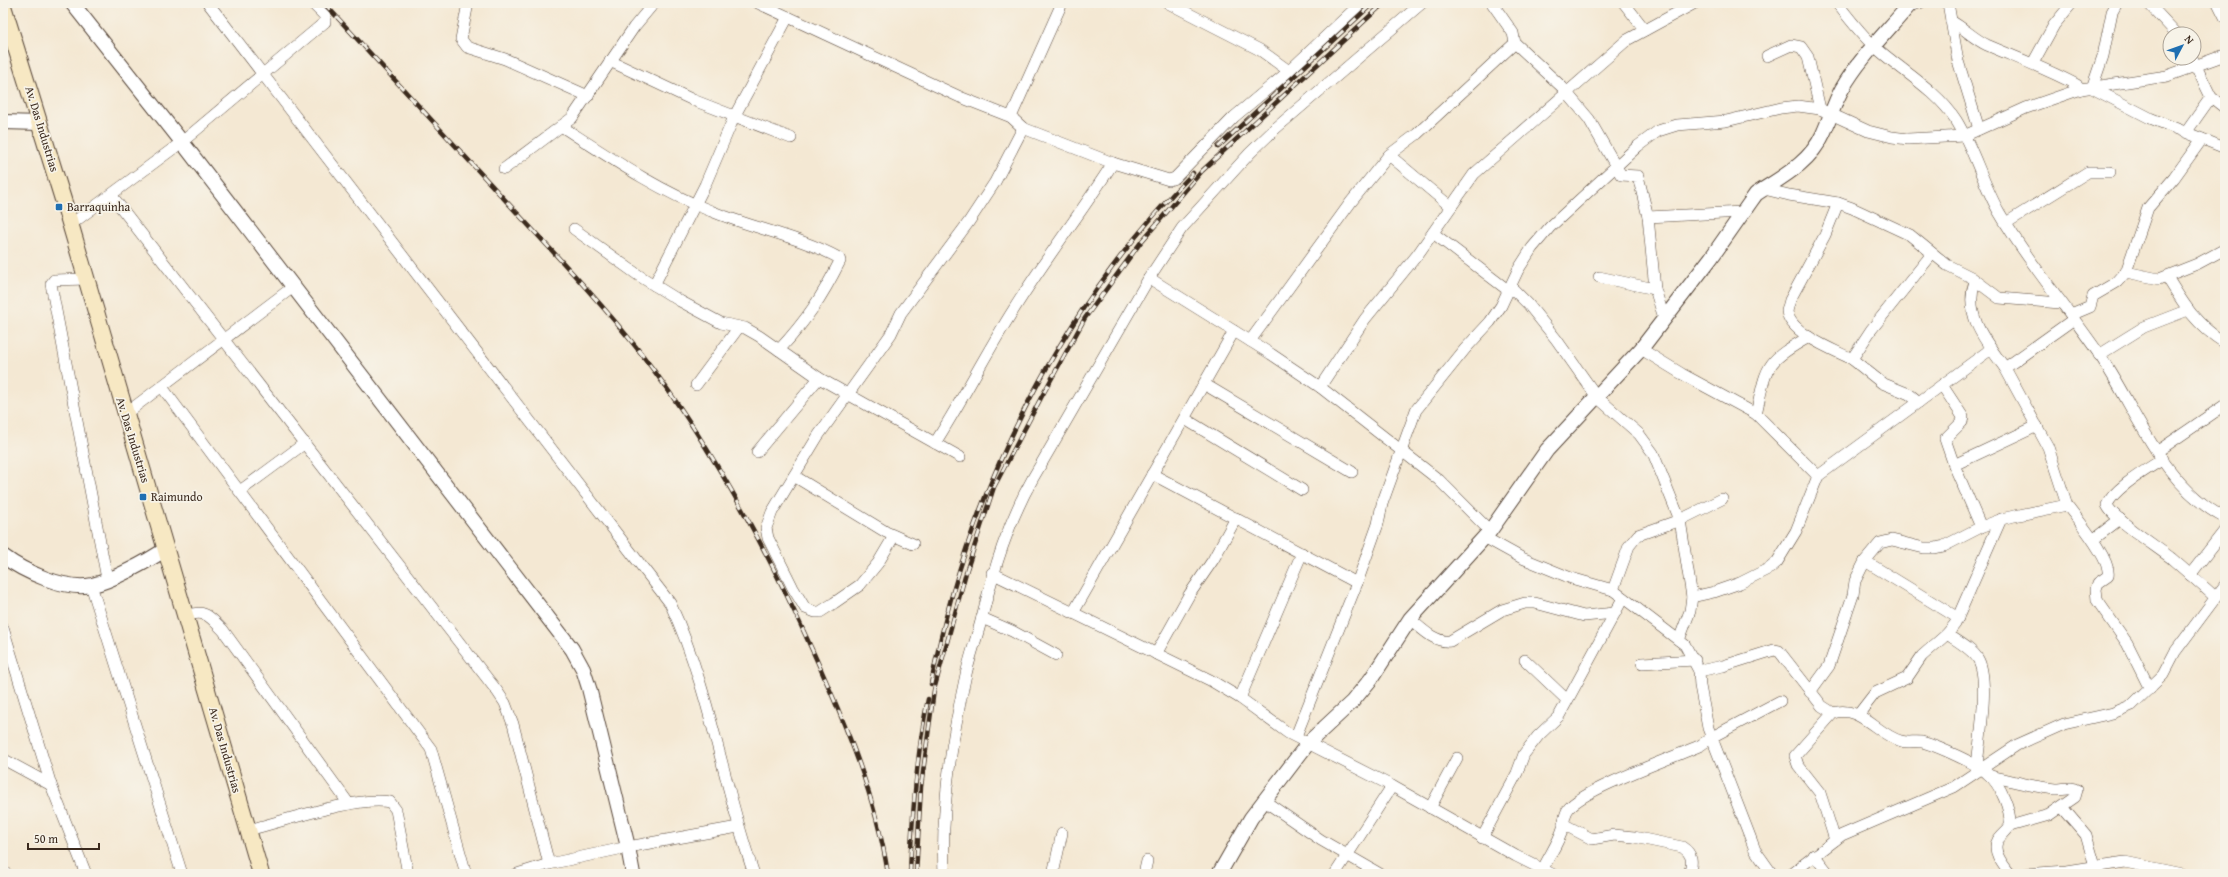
<svg xmlns="http://www.w3.org/2000/svg" width="2228" height="877" font-family="'Gentium Book Plus',serif">
<style>
.lines{fill:none;stroke-linecap:round;stroke-linejoin:round}
.minor-casing{stroke:#574639;stroke-width:12}
.tertiary-casing{stroke:#574639;stroke-width:16}
.secondary-casing{stroke:#574639;stroke-width:18}
.minor{stroke:#fff;stroke-width:11}
.tertiary{stroke:#fff;stroke-width:14}
.secondary{stroke:#f7e8c3;stroke-width:16}
.rail-casing{stroke:#3b2a1e;stroke-width:4.5}
.rail{stroke:#f7f3e8;stroke-width:3;stroke-dasharray:9;stroke-linecap:butt}
.poi-dot{fill:#1f6fb2;stroke:#f7f3e8;stroke-width:1.5}
.labels{text-anchor:middle;stroke-width:3.5;stroke-linejoin:round;paint-order:stroke}
.street-label{font-size:12px;fill:#3b2a1e;stroke:#f7f3e8}
.poi-label{font-size:12px;fill:#3b2a1e;stroke:#f7f3e8;text-anchor:start}
</style>
<rect width="100%" height="100%" fill="#f7f3e8"/>
<filter id="ink" filterUnits="userSpaceOnUse"><feTurbulence type="fractalNoise" baseFrequency=".025" numOctaves="2"/><feDisplacementMap in="SourceGraphic" scale="8" xChannelSelector="R" yChannelSelector="G"/><feConvolveMatrix kernelMatrix="1 2 1 2 8 2 1 2 1" color-interpolation-filters="sRGB"/></filter>
<filter id="wash" filterUnits="userSpaceOnUse"><feTurbulence type="fractalNoise" baseFrequency=".012" numOctaves="4" result="noise"/><feDisplacementMap in="SourceGraphic" scale="16" xChannelSelector="R" yChannelSelector="G"/><feGaussianBlur stdDeviation="0.9" result="paint"/><feColorMatrix in="noise" values="0 0 0 0 0 0 0 0 0 0 0 0 0 0 0 0 0 1.4 0 .05"/><feComposite in="paint" operator="in"/></filter>
<g filter="url(#wash)">
<rect width="100%" height="100%" fill="#f4e8d3"/>
</g>
<g filter="url(#ink)">
<g class="lines">
<g class="minor-casing">
<g id="minor">
<path d="M208,3L670,603C710,689 723,785 754,874"/>
<path d="M468,3L461,39L467,47L505,59L588,96"/>
<path d="M758,3L960,97L1011,117L1023,128L1113,163L1169,180L1175,178L1234,117L1289,71L1361,3"/>
<path d="M1168,3L1260,50L1289,71"/>
<path d="M1492,3L1513,33L1515,43L1562,87L1589,119L1621,175L1638,176L1648,217L1655,289L1664,318"/>
<path d="M1624,3L1645,30"/>
<path d="M1837,3C1848,17 1860,33 1873,45C1900,70 1936,89 1956,120C1974,149 1982,182 1999,212C2028,262 2066,306 2099,354C2137,410 2161,485 2225,518"/>
<path d="M1948,3L1958,61L1979,129"/>
<path d="M2117,3L2112,12L2103,56L2092,88L2150,118L2225,148"/>
<path d="M2148,3L2177,34"/>
<path d="M2218,3L2225,17"/>
<path d="M1908,6L1920,3"/>
<path d="M1951,21C1964,28 1974,39 1987,45C2017,58 2047,69 2077,85L2081,89"/>
<path d="M1767,56L1791,45L1801,47L1808,57L1820,109"/>
<path d="M2192,58L2211,97L2225,108"/>
<path d="M610,61L693,100L791,138"/>
<path d="M2033,63L2054,25L2072,3"/>
<path d="M1011,117L1062,3"/>
<path d="M561,126C609,157 657,190 711,211C752,228 801,237 839,258L840,261C822,297 806,321 779,350"/>
<path d="M2187,131L2211,97"/>
<path d="M2202,139L2174,178L2148,208L2126,272L2159,279L2197,264L2225,249"/>
<path d="M1389,155L1451,207"/>
<path d="M504,169L572,118L634,27L654,3"/>
<path d="M1764,189L1789,195L1838,203L1852,208L1910,235L1947,265L1971,277L1999,298L2060,303"/>
<path d="M112,196L497,691L505,703L513,724L549,864"/>
<path d="M1838,203L1825,235L1790,300L1787,311C1789,333 1834,350 1852,359"/>
<path d="M1648,217L1742,212"/>
<path d="M2006,223L2088,172H2110"/>
<path d="M70,225L182,142L325,22V16L312,3"/>
<path d="M574,229L638,275L680,301L721,323L745,328L759,336L819,378L960,457"/>
<path d="M1433,233L1509,291"/>
<path d="M1599,277L1655,289"/>
<path d="M2167,277C2184,305 2196,325 2225,343"/>
<path d="M1149,278L1271,354L1320,387L1439,480L1490,531"/>
<path d="M86,279L54,280L51,284L107,579"/>
<path d="M1975,281C1963,315 1986,342 2005,368L2074,319"/>
<path d="M654,285L705,185L734,117L788,17"/>
<path d="M1511,287L1528,304L1556,339L1597,397L1639,434L1653,453L1680,520L1692,597L1690,611L1679,640"/>
<path d="M2071,315L2090,307L2093,296L2117,282L2126,272"/>
<path d="M1250,341L1351,202L1389,155L1417,134L1515,43"/>
<path d="M1641,349L1682,374L1756,414L1818,476"/>
<path d="M2099,355L2144,327L2188,310"/>
<path d="M2005,368L2048,447L2067,505"/>
<path d="M1204,384L1352,472"/>
<path d="M696,385L739,327"/>
<path d="M1942,385L1963,417L1962,422L1945,439L1954,465L1981,527"/>
<path d="M162,387L431,749L466,874"/>
<path d="M1320,387L1365,319L1418,254L1474,174L1627,40L1695,3"/>
<path d="M1919,402L1909,394L1882,383L1852,359L1871,330L1932,254"/>
<path d="M125,414L293,287"/>
<path d="M1756,414C1767,366 1764,362 1809,337"/>
<path d="M1185,419L1302,490"/>
<path d="M935,443C963,399 986,353 1014,309C1045,259 1081,213 1113,163"/>
<path d="M2158,451L2225,405"/>
<path d="M757,452L819,378"/>
<path d="M2163,459C2148,469 2114,488 2107,505C2112,518 2157,547 2171,558C2186,571 2201,584 2215,597"/>
<path d="M1954,465L2037,426"/>
<path d="M1152,474L1357,583"/>
<path d="M794,476L886,532L913,544"/>
<path d="M240,491L305,443"/>
<path d="M894,536L878,563L860,585L834,603L820,612H815L805,608L793,588L768,538L766,528L772,512L818,436L891,334L901,313L968,223L995,182L1023,128"/>
<path d="M1484,537L1522,558L1571,578L1613,590L1685,645L1699,671L1700,686L1708,728L1749,834L1755,850L1772,874"/>
<path d="M2094,539L2120,519"/>
<path d="M1865,561L1958,618"/>
<path d="M992,573L1210,680L1240,698L1288,733L1392,786L1516,856L1552,874"/>
<path d="M2190,575L2225,530"/>
<path d="M91,585L182,874"/>
<path d="M1613,590L1629,546L1638,535L1680,520L1722,499"/>
<path d="M1692,597L1714,592L1740,583L1770,568L1777,562L1796,531L1818,476L1991,349"/>
<path d="M1073,613L1234,331"/>
<path d="M185,616C206,609 209,616 223,630L349,804"/>
<path d="M982,618L1012,631L1056,655"/>
<path d="M1410,619C1421,628 1435,643 1450,641L1502,610L1525,603H1535L1584,616L1615,613"/>
<path d="M3,628L51,785L86,874"/>
<path d="M1947,634C1957,641 1972,649 1978,659C1990,679 1979,742 1977,766"/>
<path d="M1156,654L1189,595L1213,560L1236,518"/>
<path d="M1525,660L1567,700"/>
<path d="M1642,663L1695,660"/>
<path d="M1699,671L1723,666L1774,650L1779,651L1822,706L1833,713"/>
<path d="M1810,692L1829,666L1853,595L1855,581L1865,561L1880,543L1892,540L1924,548H1935L1944,546L1981,527L2005,518L2067,505C2077,519 2112,560 2108,576L2098,583L2096,589L2097,600L2127,643L2150,689"/>
<path d="M1240,698L1302,553"/>
<path d="M1858,715L1875,693L1907,678L1922,656L1947,634L1955,624L2001,519"/>
<path d="M1296,736L1357,583L1378,524L1382,504L1416,410L1465,349L1490,322L1501,306L1518,270L1532,248L1550,227L1638,146L1658,131L1677,125L1726,121L1781,108L1798,106L1820,109L1868,131L1892,137L1908,139L1964,136L2026,108L2081,89L2167,76L2225,55"/>
<path d="M3,759L51,785"/>
<path d="M1991,776C2012,781 2033,787 2055,789C2063,789 2071,786 2077,790L2075,797L2049,815L2010,826"/>
<path d="M1263,800L1321,840L1380,874"/>
<path d="M2062,807L2086,835L2095,866"/>
<path d="M1430,808L1457,758"/>
<path d="M1563,824L1592,839L1614,835L1634,837L1682,847C1693,854 1693,862 1689,874"/>
<path d="M248,830C284,821 356,796 390,802L396,810L408,874"/>
<path d="M1482,838L1517,773L1524,754L1538,736L1559,716L1623,598"/>
<path d="M1835,840L1820,793L1798,765L1795,756L1833,713C1860,704 1877,735 1901,741C1907,743 1915,741 1922,742C1937,746 1978,764 1988,774C2001,785 2011,810 2010,826C2007,831 2001,835 1998,840C1991,851 2004,866 2010,874"/>
<path d="M1814,855L1829,874"/>
<path d="M1543,869C1549,856 1559,842 1563,828C1564,821 1564,814 1569,808C1586,788 1673,758 1701,745L1712,737L1780,701"/>
<path d="M3,872L7,874"/>
<path d="M517,874L549,864L628,847L738,827"/>
<path d="M944,874C941,809 951,742 965,679C969,658 977,638 982,617C994,569 1008,522 1033,478L1149,278L1182,228L1250,153L1276,128L1422,3"/>
<path d="M1053,874L1062,833"/>
<path d="M1144,874L1147,861"/>
<path d="M1335,874L1392,786"/>
<path d="M1791,874L1842,835L1954,787L2017,745L2064,724L2113,713L2132,705L2163,675L2175,652L2225,585"/>
<path d="M2025,874L2067,871L2125,862L2182,874"/>
</g>
</g>
<g class="tertiary-casing">
<g id="tertiary">
<path d="M72,3L182,142L572,649L583,669L589,688L628,847L633,874"/>
<path d="M3,122L40,123"/>
<path d="M3,556C23,571 65,591 92,585C112,581 148,561 166,549"/>
<path d="M1219,874L1251,818L1296,759L1309,742L1352,702L1371,679L1410,619L1490,531L1547,450L1641,349L1711,258L1751,201L1756,194C1782,177 1810,163 1823,134C1830,119 1834,103 1842,89C1861,56 1888,31 1911,3"/>
</g>
</g>
<g class="secondary-casing">
<path id="secondary" d="M3,6L65,206L261,874"/>
</g>
<use href="#minor" class="minor"/>
<use href="#tertiary" class="tertiary"/>
<use href="#secondary" class="secondary"/>
<g class="rail-casing">
<g id="rail">
<path d="M324,3C385,69 446,136 507,202C552,251 599,300 640,352C711,444 767,549 814,654C846,725 876,797 888,874"/>
<path d="M1218,147L1373,3"/>
<path d="M931,684C967,495 1057,311 1193,173"/>
<path d="M910,874C912,815 916,757 928,699"/>
<path d="M916,874L921,787L934,690L967,569L994,487L1042,396L1085,318L1141,242L1202,171L1384,3"/>
</g>
</g>
<use href="#rail" class="rail"/>
</g>
</g>
<g class="poi-dot">
<rect x="55" y="203" width="8" height="8" rx="2"/>
<rect x="139" y="493" width="8" height="8" rx="2"/>
</g>
<g class="labels">
<g class="street-label">
<text transform="translate(42 129) rotate(73)" y="4">Av. Das Industrias</text>
<text transform="translate(133 440) rotate(73)" y="4">Av. Das Industrias</text>
<text transform="translate(225 750) rotate(74)" y="4">Av. Das Industrias</text>
</g>
<g class="poi-label">
<text x="67" y="211">Barraquinha</text>
<text x="151" y="501">Raimundo</text>
</g>
</g>
<rect width="2228" height="877" fill="none" stroke="#f7f3e8" stroke-width="16"/>
<g transform="translate(2182 46) rotate(49)"><circle r="19" fill="#f7f3e8" stroke="#aca397"/>
<path d="M0-3L7 15L0 10L-7 15Z" fill="#1f6fb2"/>
<text y="-6" font-size="11" font-weight="bold" text-anchor="middle" fill="#3b2a1e">N</text>
</g>
<path d="M28 843v6h71v-6" fill="none" stroke="#3b2a1e" stroke-width="2"/>
<text x="34" y="843" font-size="12" fill="#3b2a1e" stroke="#f7f3e8" stroke-width="3" paint-order="stroke">50 m</text>
</svg>
